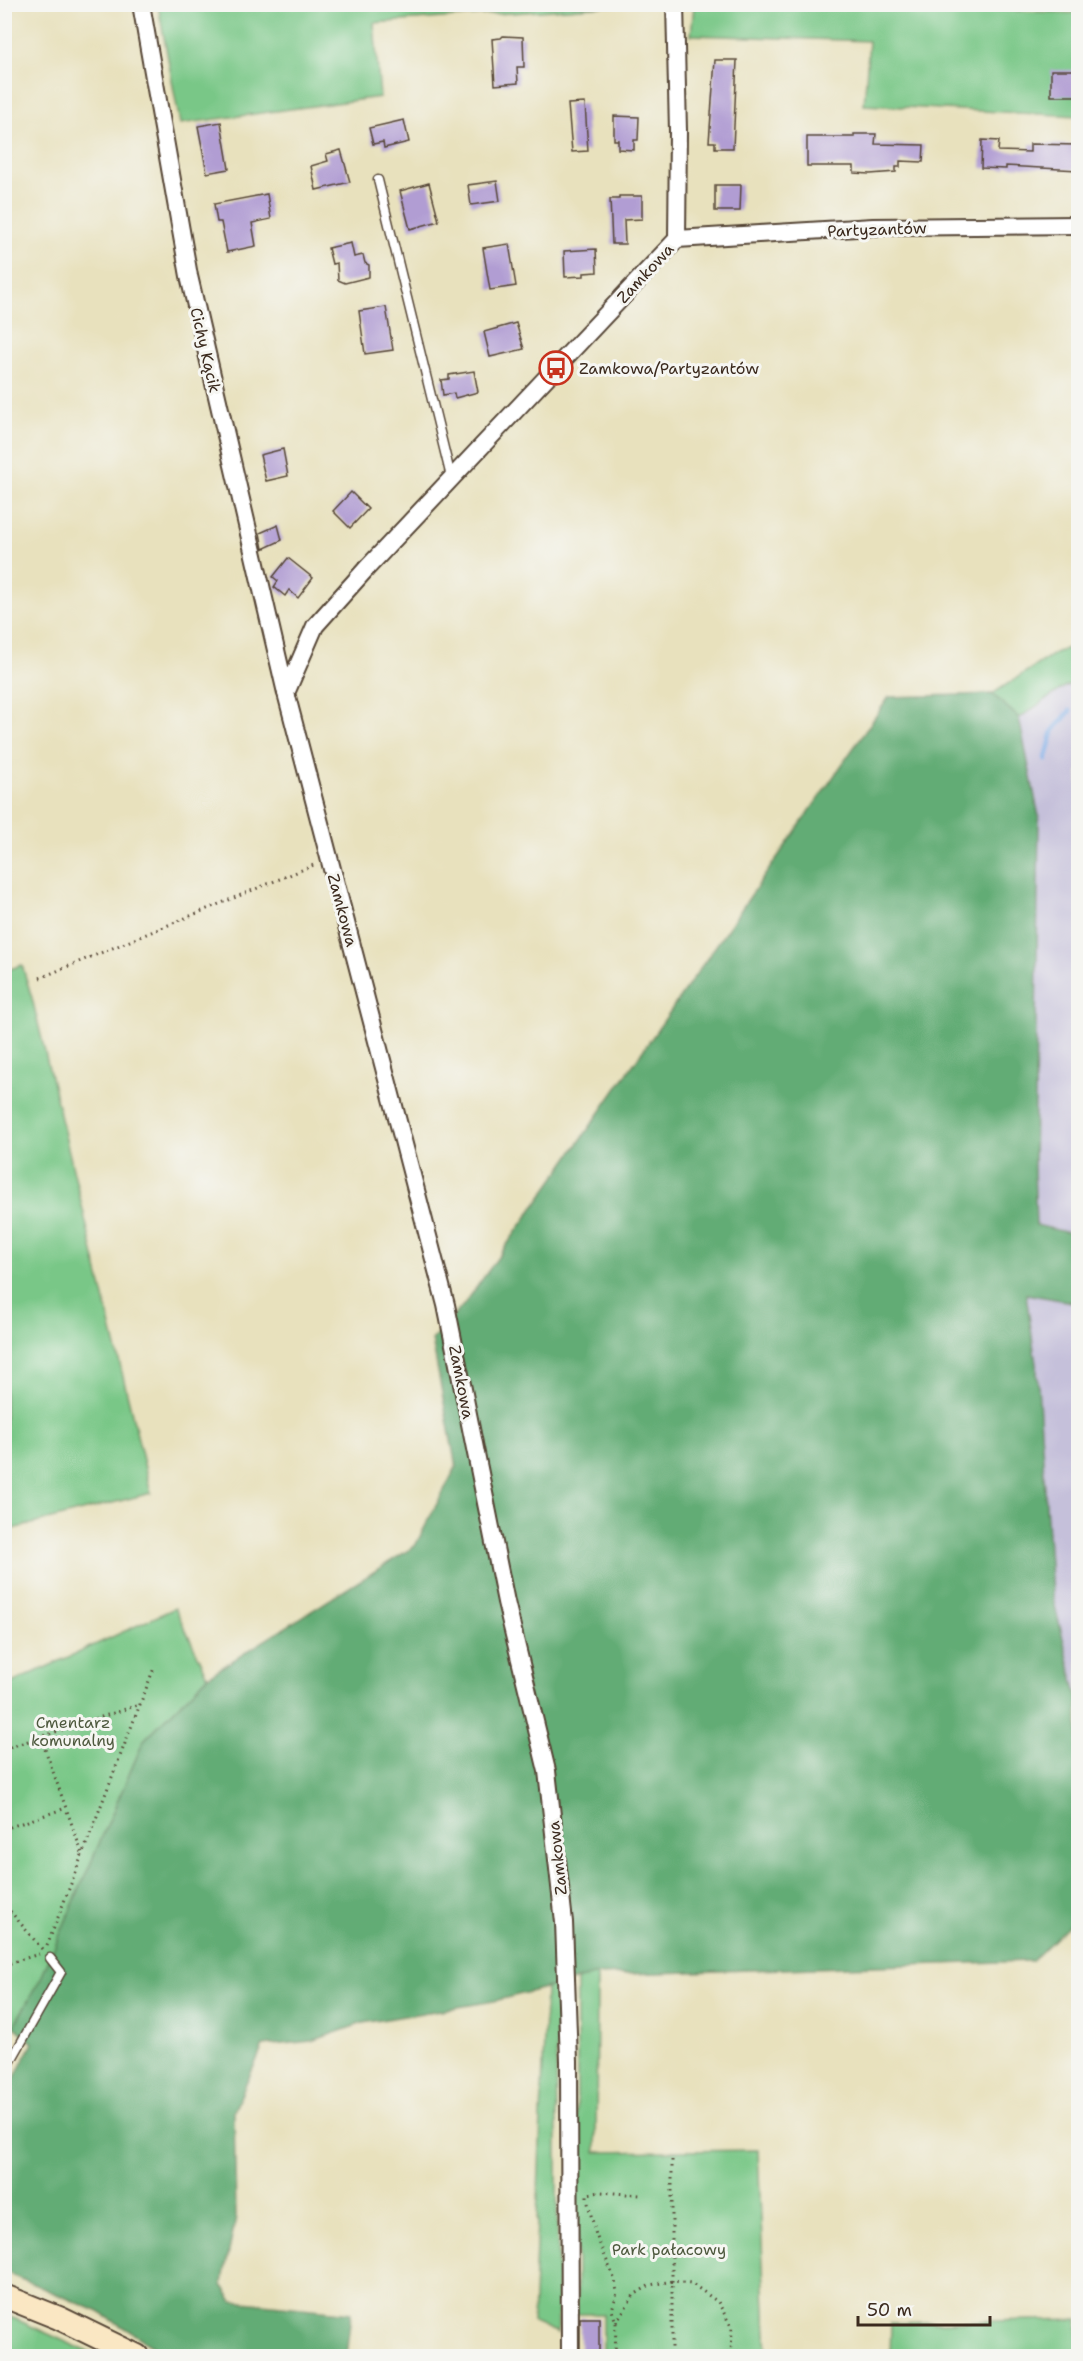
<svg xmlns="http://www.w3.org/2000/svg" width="1083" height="2361" font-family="'Shantell Sans',sans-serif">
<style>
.industrial{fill:#c5c0da}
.green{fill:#79c787;stroke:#5a7852;stroke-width:1.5}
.forest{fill:#62ac74;stroke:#4e6b49;stroke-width:1.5}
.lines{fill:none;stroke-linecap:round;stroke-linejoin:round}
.stream{stroke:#7eade8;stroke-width:5}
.building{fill:#b19dd3}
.lane-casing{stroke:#554536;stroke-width:11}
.street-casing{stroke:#554536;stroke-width:20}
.secondary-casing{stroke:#554536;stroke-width:26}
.path{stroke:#554536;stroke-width:3;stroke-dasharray:1.5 4.5;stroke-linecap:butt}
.lane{stroke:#fff;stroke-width:8}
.street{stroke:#fff;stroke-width:16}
.secondary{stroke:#fae7c3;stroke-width:22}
.labels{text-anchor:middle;stroke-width:6;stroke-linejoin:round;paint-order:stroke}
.street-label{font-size:16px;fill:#3b2a1e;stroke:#f6f6f2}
.poi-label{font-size:16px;fill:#3b2a1e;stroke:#f6f6f2;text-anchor:start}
.park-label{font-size:16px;fill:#4e593e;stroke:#f6f6f2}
</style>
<rect width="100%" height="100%" fill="#f6f6f2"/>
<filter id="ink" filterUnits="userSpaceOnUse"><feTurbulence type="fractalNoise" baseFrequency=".0167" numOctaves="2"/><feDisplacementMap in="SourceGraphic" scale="12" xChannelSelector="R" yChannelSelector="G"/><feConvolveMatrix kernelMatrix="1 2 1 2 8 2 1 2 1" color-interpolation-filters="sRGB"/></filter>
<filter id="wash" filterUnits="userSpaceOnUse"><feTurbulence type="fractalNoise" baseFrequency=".008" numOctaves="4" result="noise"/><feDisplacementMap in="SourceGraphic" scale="24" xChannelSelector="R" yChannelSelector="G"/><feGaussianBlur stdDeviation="1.35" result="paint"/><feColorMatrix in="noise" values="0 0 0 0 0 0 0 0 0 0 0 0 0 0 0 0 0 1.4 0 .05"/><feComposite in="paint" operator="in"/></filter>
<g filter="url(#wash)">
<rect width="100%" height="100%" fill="#e8e1bd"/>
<g class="industrial">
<path d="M1078,684V1235L1036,1225L1034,1167L1035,998L1019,718L1066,686Z"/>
<path d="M1026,1294L1078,1303V1699L1052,1594L1037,1371Z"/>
</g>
<g class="green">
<path d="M158,5V4L620,5L374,23L380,97L180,124Z"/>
<path d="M694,5H875L1074,13L1075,5H1078V116L864,105L869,41L691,35Z"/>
<path d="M1078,644V684L1066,686L1019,718L992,694L1055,653Z"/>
<path d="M22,965L32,998L151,1493L5,1531L4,971Z"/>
<path d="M175,1608L208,1676L144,1740L42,1976L5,2041V1686Z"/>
<path d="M597,1975L596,2152L758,2150L767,2356H603V2314H577V1980Z"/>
<path d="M556,1985L558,2333L533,2322L546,1988Z"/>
<path d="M11,2317L97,2356H5V2323Z"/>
<path d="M1078,2319V2356H890L891,2323Z"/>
</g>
<path class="forest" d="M992,694L1019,718L1039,817L1034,1167L1036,1225L1078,1235V1303L1026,1294L1037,1371L1052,1594L1078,1699V1916L1032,1961L597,1975L494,2001L363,2023L312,2041L263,2046L234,2111L236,2217L222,2285L233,2301L351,2313L346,2356H169L99,2312L5,2272V2095L33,2043L14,2026L42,1976L144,1740L208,1676L415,1546L456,1467L432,1340L466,1302L541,1197L889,697Z"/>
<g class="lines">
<path class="stream" d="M1046,759L1053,731L1070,711"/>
</g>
<g id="blocks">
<g class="building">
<path d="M503,36L523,37L524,67H517L518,83L495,85L492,39L501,38Z"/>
<path d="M715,60H737L733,148H715V142H709Z"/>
<rect x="1051" y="70" width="27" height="26"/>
<path d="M585,103L588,151L572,152L568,104Z"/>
<path d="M614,116L639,117L638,140H634V150L618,149V140H614Z"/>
<path d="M404,120L409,142L384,148L383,142L373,144L369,128Z"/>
<path d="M221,122L229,169L207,173L198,126Z"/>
<path d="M854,134H876L875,144L924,145L923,162L900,161V167H896V172L870,174L854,173V166H807V137H854Z"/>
<path d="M982,140L999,141L998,151L1030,152V144L1078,145V170L1006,166V169L981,168Z"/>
<path d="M341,150L350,182L316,190L311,166L328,161L326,154Z"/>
<path d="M497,181L500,201L471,205L468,185Z"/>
<path d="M429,183L439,221L410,229L400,191Z"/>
<path d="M715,185H741L740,211H715Z"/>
<path d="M267,194L271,219L252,223L256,246L227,252L221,222H217L214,204Z"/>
<path d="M619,196H642V219L624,220L625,244H612L610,199H619Z"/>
<path d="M351,243L354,257L363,255L365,263L369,265V277L345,283L338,280L337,263L332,264L328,248Z"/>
<path d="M509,244L516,286L490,290L483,248Z"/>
<path d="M596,249L597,272L584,273V276L565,277L564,251Z"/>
<path d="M386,307L393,350L365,354L359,311Z"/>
<path d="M516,323L524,349L490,357L484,332Z"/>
<path d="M474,371L478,392L455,398L454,393L443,395L441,380L449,379V375Z"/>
<path d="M283,449L288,476L266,481L260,455Z"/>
<path d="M351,492L368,509L350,528L333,511Z"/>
<path d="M278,525L282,540L263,549L260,533Z"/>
<path d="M288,558L313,578L298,598L289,590L285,596L274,587L278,581L273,577Z"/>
<rect x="580" y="2318" width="19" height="38"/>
</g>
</g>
</g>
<g filter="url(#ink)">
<use href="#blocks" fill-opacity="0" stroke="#554536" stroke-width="1.5"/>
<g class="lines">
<g class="lane-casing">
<g id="lane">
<path d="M378,180L451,477"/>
<path d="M4,2073L61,1972L50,1958"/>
</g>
</g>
<g class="street-casing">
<g id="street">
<path d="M141,4L189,276L286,693"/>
<path d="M677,239L873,227L1078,225"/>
<path d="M570,2356L569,2061L564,1922L547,1771L506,1602L446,1305L286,693L315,626L366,569L677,239L678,131L675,4"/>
</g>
</g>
<g class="secondary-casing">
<path id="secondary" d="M4,2296L59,2318L137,2356"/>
</g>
<g class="path">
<path d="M40,978L316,864"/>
<path d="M41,1738L82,1853"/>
<path d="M4,1749L141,1704"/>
<path d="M4,1829L66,1808"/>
<path d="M4,1914L11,1912L42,1949"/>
<path d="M47,1946L154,1668"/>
<path d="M4,1965L39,1954"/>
<path d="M672,2160V2356"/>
<path d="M587,2197V2194L601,2192L640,2195"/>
<path d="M588,2203L596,2235L615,2280L617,2293L612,2310L616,2323L615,2356"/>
<path d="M616,2322L634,2295L650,2285L673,2281L691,2283L718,2302L732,2328L731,2356"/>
</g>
<use href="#lane" class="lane"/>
<use href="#street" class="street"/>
<use href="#secondary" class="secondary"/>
</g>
</g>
<defs>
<g id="bus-ring" transform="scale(1.725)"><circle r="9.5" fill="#f6f6f2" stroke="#c8321e" stroke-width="1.5"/><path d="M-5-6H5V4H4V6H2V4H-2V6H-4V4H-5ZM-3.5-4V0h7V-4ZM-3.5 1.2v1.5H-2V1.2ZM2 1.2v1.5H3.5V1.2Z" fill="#c8321e"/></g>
</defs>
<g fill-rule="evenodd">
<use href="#bus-ring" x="556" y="368"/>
</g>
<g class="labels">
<g class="street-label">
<text transform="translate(877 229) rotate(-2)" y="6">Partyzantów</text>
<text transform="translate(645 273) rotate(-47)" y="6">Zamkowa</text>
<text transform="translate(206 350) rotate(77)" y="6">Cichy Kącik</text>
<text transform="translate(343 910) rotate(75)" y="6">Zamkowa</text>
<text transform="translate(462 1382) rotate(79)" y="6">Zamkowa</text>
<text transform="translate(557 1858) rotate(-96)" y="6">Zamkowa</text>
</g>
<g class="poi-label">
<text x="579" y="374">Zamkowa/Partyzantów</text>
</g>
<g class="park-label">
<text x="73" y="1728">Cmentarz<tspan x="73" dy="18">komunalny</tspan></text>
<text x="669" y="2255">Park pałacowy</text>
</g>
</g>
<rect width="1083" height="2361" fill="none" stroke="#f6f6f2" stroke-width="24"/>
<path d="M858 2316v9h132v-9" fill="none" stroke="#3b2a1e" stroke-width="3"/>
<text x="867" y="2316" font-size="18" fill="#3b2a1e" stroke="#f6f6f2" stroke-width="4.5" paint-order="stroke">50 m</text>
</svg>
